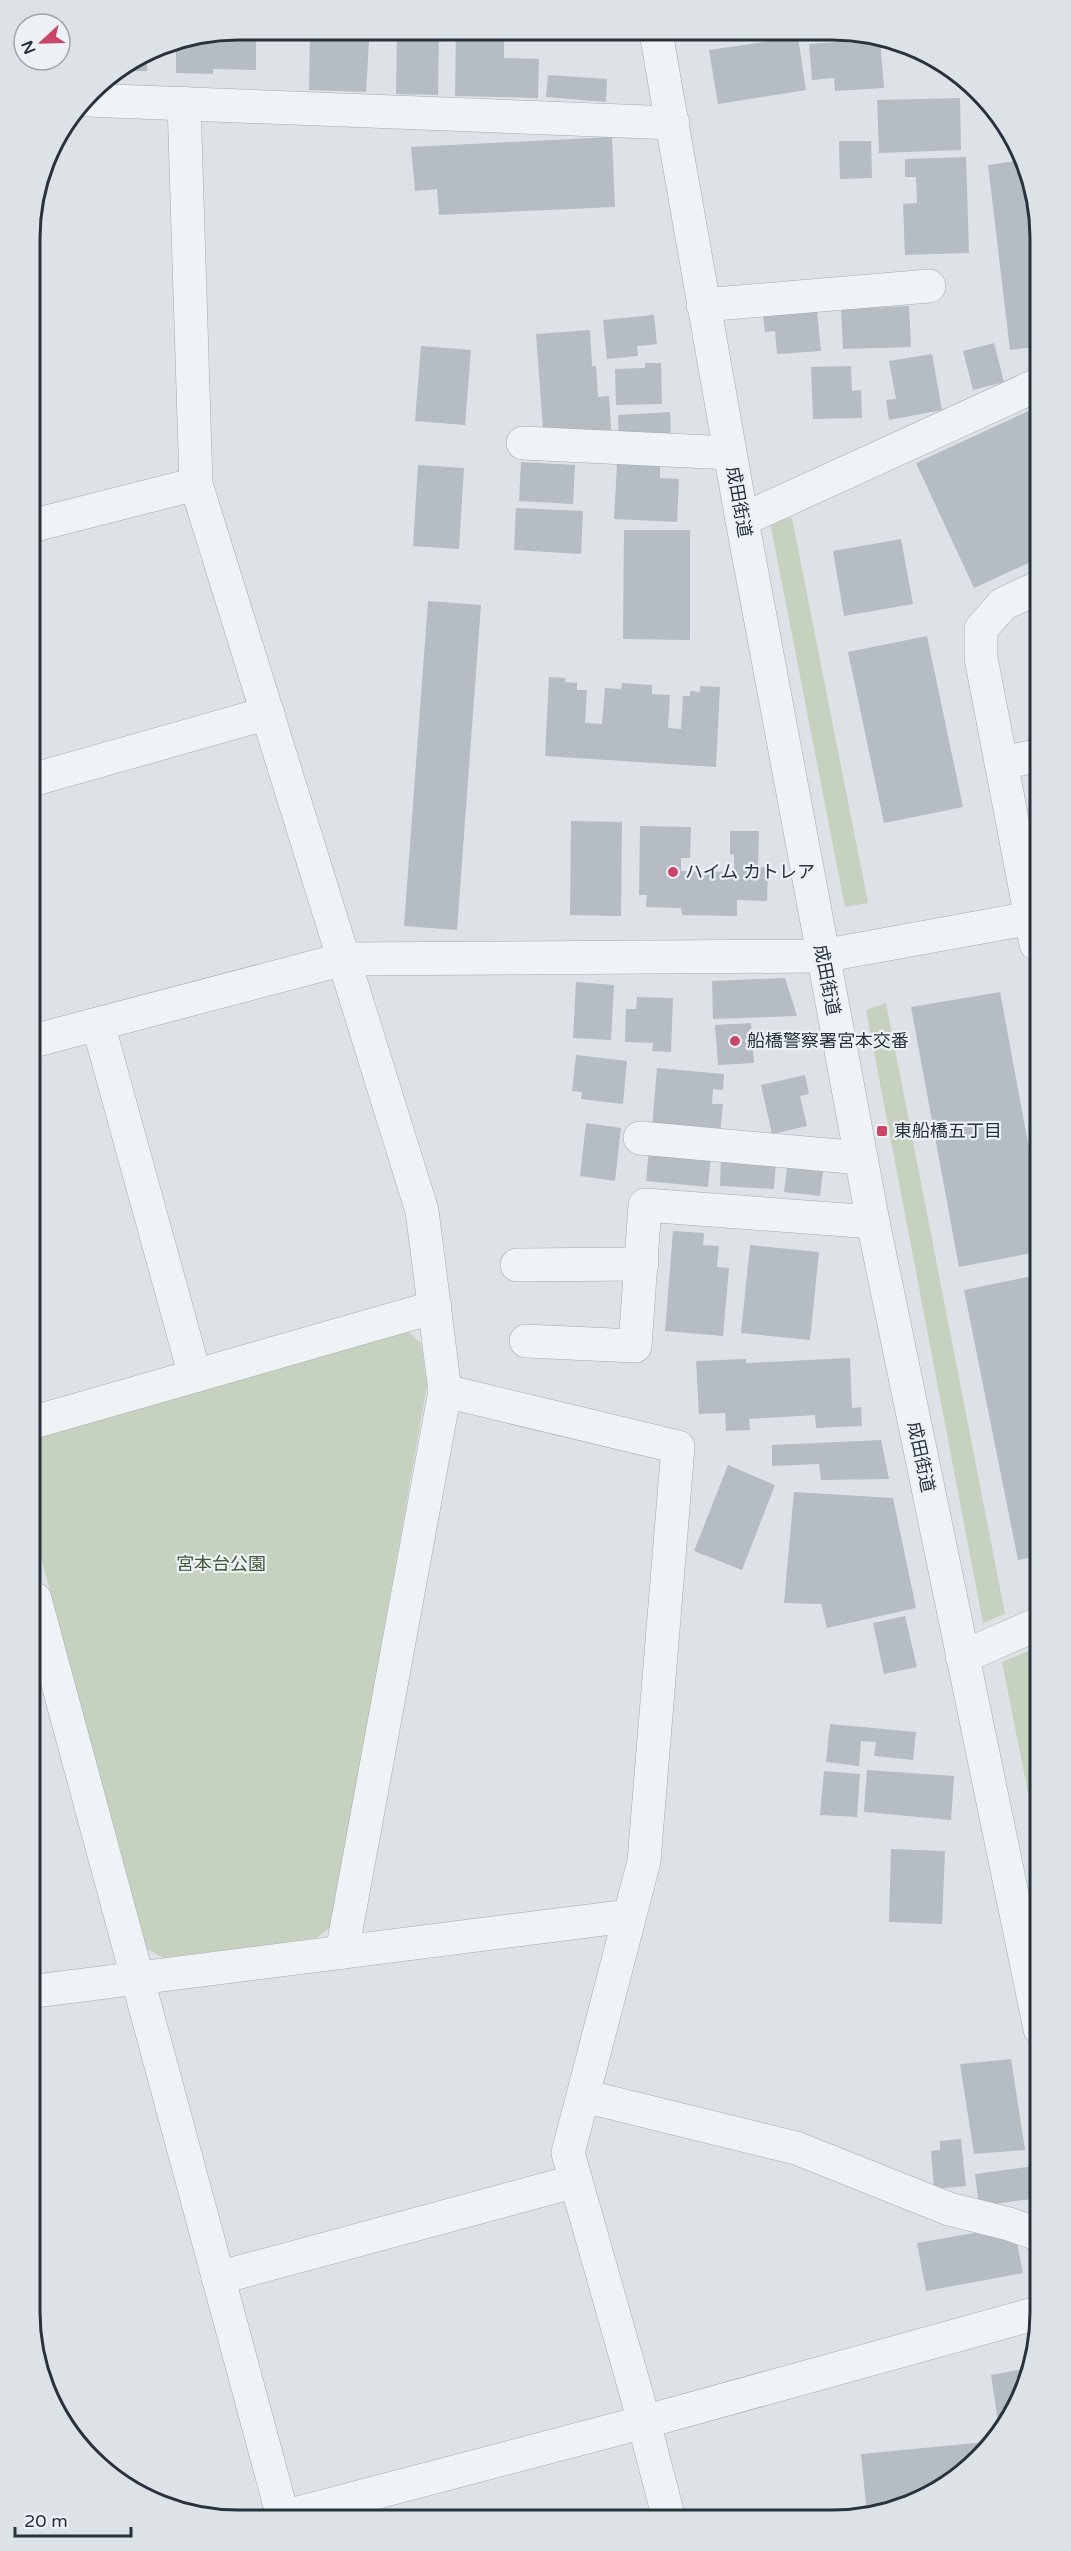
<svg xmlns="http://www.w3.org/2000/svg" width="1071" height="2551" font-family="'Varela Round','Noto Sans JP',sans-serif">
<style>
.green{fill:#c6d1bf}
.building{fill:#b5bcc4}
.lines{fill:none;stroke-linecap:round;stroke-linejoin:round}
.minor-casing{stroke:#a3aab1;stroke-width:34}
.minor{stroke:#f0f3f5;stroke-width:33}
.poi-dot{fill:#ca4568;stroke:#edf1f5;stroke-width:2}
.labels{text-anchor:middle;stroke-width:4.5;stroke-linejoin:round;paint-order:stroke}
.street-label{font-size:18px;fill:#27323d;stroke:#edf1f5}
.poi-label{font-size:18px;fill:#27323d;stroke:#edf1f5;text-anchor:start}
.park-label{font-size:18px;fill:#405935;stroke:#edf1f5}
.rim{fill:none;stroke:#27323d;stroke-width:3}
</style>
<rect width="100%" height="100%" fill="#dee2e7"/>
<g class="green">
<path d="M792,518L868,903L845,907L770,522Z"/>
<path d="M886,1003L1005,1614L983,1623L866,1010Z"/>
<path d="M407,1331L421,1343L427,1386L332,1926L316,1938L164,1958L147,1949L34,1532V1439Z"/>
<path d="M1038,1647L1039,1848L1002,1662Z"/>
</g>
<g class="building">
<path d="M239,30H256V70L213,69V74L176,73V42Z"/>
<path d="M397,31H439L438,95L396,94Z"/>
<path d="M456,31L504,32V58L539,59L538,98L455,96Z"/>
<path d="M798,37L806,90L718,104L709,50Z"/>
<path d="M310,38L369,41L366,92L309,90Z"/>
<path d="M880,39L884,88L835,91L834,78L812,80L809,44Z"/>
<path d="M147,53V71H119L125,67Z"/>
<path d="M548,75L607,79L606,102L546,97Z"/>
<path d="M960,98L961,150L879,153L877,100Z"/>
<path d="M612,137L615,207L439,215L437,189L415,191L411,147Z"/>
<path d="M839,141H871L872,178L840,179Z"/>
<path d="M966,157L969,253L905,255L903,204L917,203L916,177H905V159Z"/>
<path d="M1024,160L1034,185V347L1010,350L988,165Z"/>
<path d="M909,306L911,347L843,349L841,309Z"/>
<path d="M817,311L821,351L777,354L775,331L765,332L763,316Z"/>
<path d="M654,315L657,344L637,346L638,356L607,359L603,320Z"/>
<path d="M590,330L592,366H596L598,397L609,396L612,440L543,429L536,334Z"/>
<path d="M994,343L1004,382L973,390L963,351Z"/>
<path d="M421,346L471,350L465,425L415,421Z"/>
<path d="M932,354L942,410L889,420L886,400L896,399L889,361Z"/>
<path d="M645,363H661L662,404L616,405L615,369L645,368Z"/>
<path d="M851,366L852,391L861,390L862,418L813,419L811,367Z"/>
<path d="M1035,408V560L974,588L916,463Z"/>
<path d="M670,412L671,438L619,441L618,415Z"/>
<path d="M521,462L575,465L573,504L519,501Z"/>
<path d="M617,464L660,466V478L679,479L677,522L614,519Z"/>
<path d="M418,465L464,468L459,549L413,546Z"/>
<path d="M516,508L583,511L581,554L514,550Z"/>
<path d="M624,530H690V640L623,639Z"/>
<path d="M901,539L913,604L844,616L833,551Z"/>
<path d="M428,601L481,605L457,930L404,926Z"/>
<path d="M927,636L963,807L884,823L848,652Z"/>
<path d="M549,677L566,678L565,682L577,683V690H587L585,723L602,724L605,688L621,689L622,683L652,685V694L670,695L668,728L681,729L683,696H690V691L700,692V686L720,687L716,767L545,756Z"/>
<path d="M571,821L622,822L621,916L570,915Z"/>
<path d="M640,826L691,827L690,858H681V871L734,872V855L730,854V831H759L758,867H768L767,901L737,900V916L682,915L681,908L646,907L647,895H639Z"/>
<path d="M785,978L797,1016L713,1019L712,981Z"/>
<path d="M576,982L614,985L611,1040L573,1038Z"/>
<path d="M1000,992L1037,1191V1252L959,1267L911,1007Z"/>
<path d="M637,997L673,998L671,1052L652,1051L653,1043L625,1042L626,1009H636Z"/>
<path d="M751,1023L754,1063L718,1065L715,1025Z"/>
<path d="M576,1055L627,1061L623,1104L581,1099L582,1092L572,1091Z"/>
<path d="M657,1068L724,1074L723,1090L713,1089L712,1104H723L720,1133L652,1127Z"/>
<path d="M805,1075L809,1094L800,1096L807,1126L772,1134L761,1085Z"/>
<path d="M586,1123L621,1128L615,1181L580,1176Z"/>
<path d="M649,1149L711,1155L708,1187L646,1181Z"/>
<path d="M721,1157L776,1160L774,1189L720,1186Z"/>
<path d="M788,1159L824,1163L820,1196L784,1192Z"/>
<path d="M673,1231L704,1233L703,1245L719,1246L717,1267L729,1268L723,1336L665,1331Z"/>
<path d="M750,1245L819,1252L810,1340L741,1333Z"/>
<path d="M1037,1275L1038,1556L1018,1560L964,1290Z"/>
<path d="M850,1358L852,1408L861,1407L862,1426L816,1428L815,1415L749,1419L750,1430L726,1431L725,1413L699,1414L696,1361L746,1359V1363Z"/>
<path d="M881,1440L889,1479L821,1480L819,1464L772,1466V1445Z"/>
<path d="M728,1465L775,1485L742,1570L694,1551Z"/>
<path d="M794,1492L893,1498L916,1608L827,1628L821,1604L784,1603Z"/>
<path d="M905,1616L917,1667L884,1674L873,1623Z"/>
<path d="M830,1724L916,1732L913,1760L874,1756L876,1742L861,1741L859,1766L826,1762Z"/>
<path d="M867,1770L954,1776L951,1820L864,1812Z"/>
<path d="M824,1771L860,1774L857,1817L820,1815Z"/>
<path d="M891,1849L945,1851L942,1924L889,1922Z"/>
<path d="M1011,2059L1025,2150L974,2154L960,2064Z"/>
<path d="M961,2139L966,2186L934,2189L931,2151L940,2150V2141Z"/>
<path d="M1035,2166L1039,2198L979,2206L975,2174Z"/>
<path d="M991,2230L1016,2238L1023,2273L926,2291L917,2243Z"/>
<path d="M1024,2369L1027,2385L1000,2435L991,2375Z"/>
<path d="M996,2441L948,2486L886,2514H867L861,2454Z"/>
</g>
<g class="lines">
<g class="minor-casing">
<g id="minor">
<path d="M656,33L742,520L873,1222L1040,2029"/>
<path d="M87,100L673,123"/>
<path d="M184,103L196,484L422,1211L445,1391L342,1952"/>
<path d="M703,305L929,286"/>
<path d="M523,443L730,453"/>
<path d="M742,520L1035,386"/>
<path d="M31,526L196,484"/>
<path d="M1035,589L1003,604L981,629V658L1036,944"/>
<path d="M1001,763L1036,756"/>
<path d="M32,780L268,713"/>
<path d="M98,1024L195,1376"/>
<path d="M33,1041L344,959L822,956L1031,918"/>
<path d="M640,1138L861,1158"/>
<path d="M517,1265L642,1264"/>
<path d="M526,1341L635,1346L645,1205L873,1222"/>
<path d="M445,1391L678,1447L644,1861L568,2153L637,2396L668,2515"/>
<path d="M34,1422L435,1307"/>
<path d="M35,1599L283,2517"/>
<path d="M962,1657L1038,1624"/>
<path d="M36,1991L628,1916"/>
<path d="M584,2096L796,2148L949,2209L1009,2224L1040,2235"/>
<path d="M218,2278L576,2181"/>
<path d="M283,2517L644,2422L1041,2312"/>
</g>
</g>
<use href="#minor" class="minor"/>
</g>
<g class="poi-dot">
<circle cx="673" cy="872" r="6"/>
<circle cx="735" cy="1041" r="6"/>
<rect x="876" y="1125" width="12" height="12" rx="3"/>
</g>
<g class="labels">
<g class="street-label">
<text transform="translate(739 502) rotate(80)" y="6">成田街道</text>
<text transform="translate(827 980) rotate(79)" y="6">成田街道</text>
<text transform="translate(921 1457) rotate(78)" y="6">成田街道</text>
</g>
<g class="poi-label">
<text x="685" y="878">ハイム カトレア</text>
<text x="747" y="1047">船橋警察署宮本交番</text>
<text x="894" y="1137">東船橋五丁目</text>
</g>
<g class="park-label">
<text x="221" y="1570">宮本台公園</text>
</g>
</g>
<path d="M0 0H1071V2551H0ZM238 40H832A198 198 0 0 1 1030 238V2312A198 198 0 0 1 832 2510H238A198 198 0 0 1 40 2312V238A198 198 0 0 1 238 40Z" fill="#dde2e6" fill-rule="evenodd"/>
<path class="rim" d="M238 40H832A198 198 0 0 1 1030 238V2312A198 198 0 0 1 832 2510H238A198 198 0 0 1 40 2312V238A198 198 0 0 1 238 40Z"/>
<g transform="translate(42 42) rotate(248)"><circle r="28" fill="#edf1f5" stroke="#9ea5ab" stroke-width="1.5"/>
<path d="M0-4.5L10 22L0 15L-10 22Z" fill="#ca4568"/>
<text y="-9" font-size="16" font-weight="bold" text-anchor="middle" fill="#27323d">N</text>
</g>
<path d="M15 2527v9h116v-9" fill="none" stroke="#27323d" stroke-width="3"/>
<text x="24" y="2527" font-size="18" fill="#27323d" stroke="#edf1f5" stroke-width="4.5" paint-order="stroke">20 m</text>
</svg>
